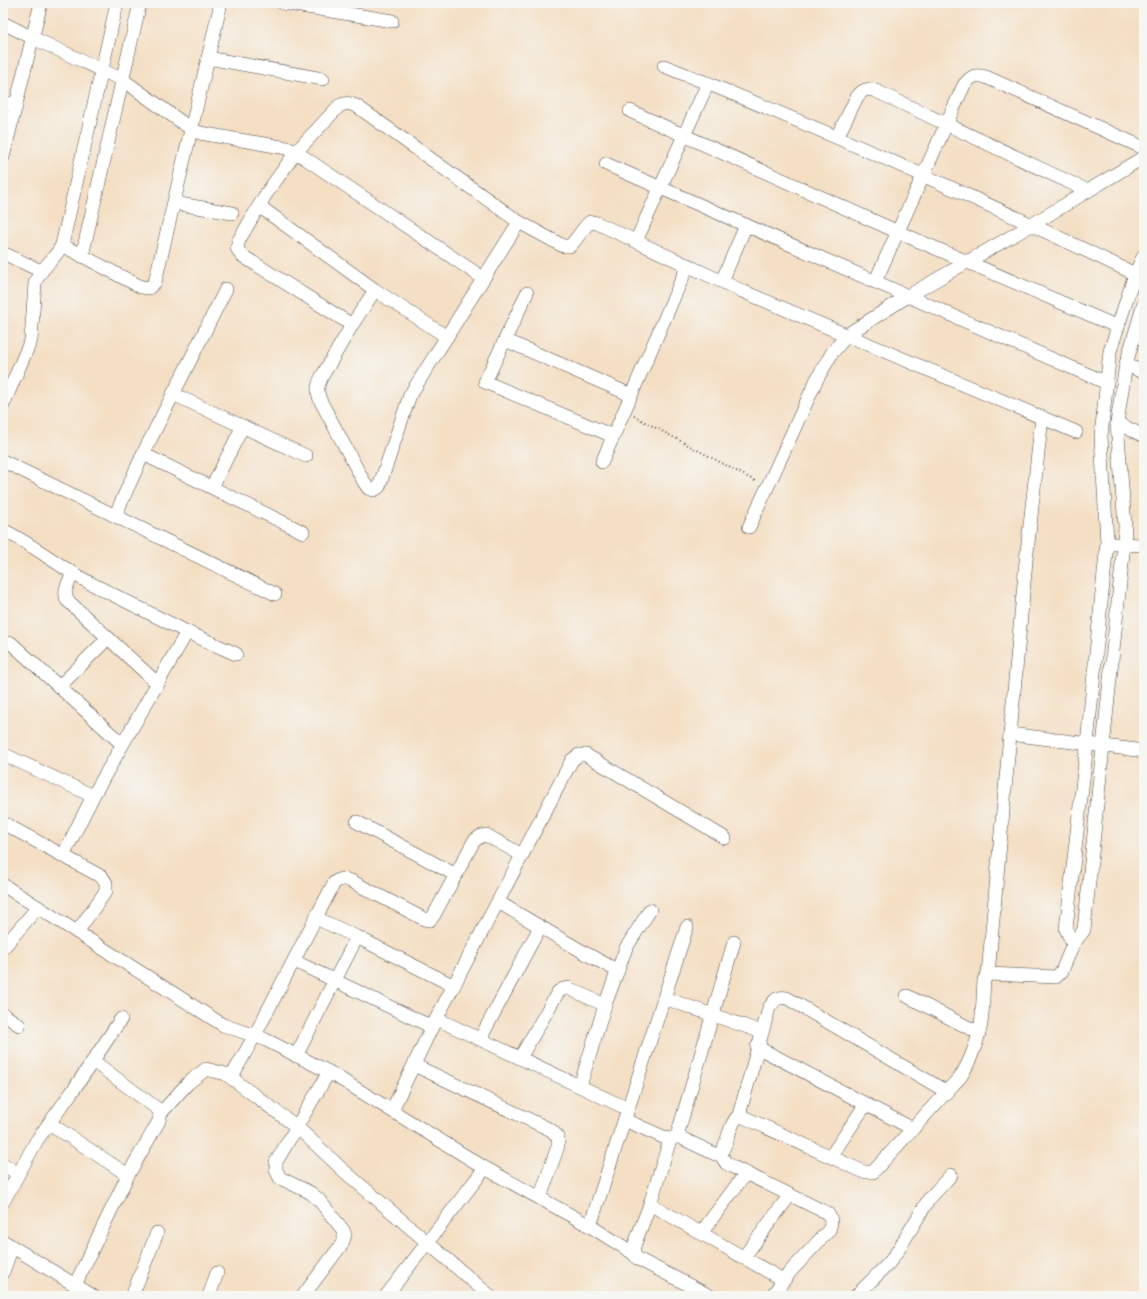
<svg xmlns="http://www.w3.org/2000/svg" width="1147" height="1299" font-family="'Comic Neue',sans-serif">
<style>
.lines{fill:none;stroke-linecap:round;stroke-linejoin:round}
.minor-casing{stroke:#494642;stroke-width:14}
.path{stroke:#494642;stroke-width:2;stroke-dasharray:1 3;stroke-linecap:butt}
.minor{stroke:#fff;stroke-width:13}
</style>
<rect width="100%" height="100%" fill="#f6f6f2"/>
<filter id="ink" filterUnits="userSpaceOnUse"><feTurbulence type="fractalNoise" baseFrequency=".025" numOctaves="2"/><feDisplacementMap in="SourceGraphic" scale="8" xChannelSelector="R" yChannelSelector="G"/><feConvolveMatrix kernelMatrix="1 2 1 2 8 2 1 2 1" color-interpolation-filters="sRGB"/></filter>
<filter id="wash" filterUnits="userSpaceOnUse"><feTurbulence type="fractalNoise" baseFrequency=".012" numOctaves="4" result="noise"/><feDisplacementMap in="SourceGraphic" scale="16" xChannelSelector="R" yChannelSelector="G"/><feGaussianBlur stdDeviation="0.9" result="paint"/><feColorMatrix in="noise" values="0 0 0 0 0 0 0 0 0 0 0 0 0 0 0 0 0 1.4 0 .05"/><feComposite in="paint" operator="in"/></filter>
<g filter="url(#wash)">
<rect width="100%" height="100%" fill="#f4dfc4"/>
</g>
<g filter="url(#ink)">
<g class="lines">
<g class="minor-casing">
<g id="minor">
<path d="M283,3L392,21"/>
<path d="M3,23L33,38L123,80L191,129L200,133L287,148L296,152L483,278"/>
<path d="M208,58L323,79"/>
<path d="M664,66C824,129 980,199 1135,274"/>
<path d="M3,101L16,107"/>
<path d="M630,111L898,232L1118,327"/>
<path d="M837,137L857,97C863,89 867,88 876,91L1088,191"/>
<path d="M3,157L41,3"/>
<path d="M606,164L1107,383"/>
<path d="M174,203L232,213"/>
<path d="M259,206L375,290L447,337"/>
<path d="M636,241L708,83"/>
<path d="M62,245L141,287L149,288L155,282L221,3"/>
<path d="M3,253L41,271"/>
<path d="M82,256L140,3"/>
<path d="M722,281L746,225"/>
<path d="M875,282L964,85C972,76 974,74 986,77L1144,148"/>
<path d="M375,290L352,325L321,378C317,387 317,391 320,400L364,482L368,488L374,490L379,487L410,395L519,222"/>
<path d="M527,293L485,382L613,436"/>
<path d="M352,325L241,255L237,248L239,240L266,194L296,152L339,106C346,102 350,103 358,107L519,222L563,246H570C577,239 582,229 590,222L597,223L742,291L1076,432"/>
<path d="M505,340L631,395"/>
<path d="M1126,364L1144,373"/>
<path d="M173,394L306,456"/>
<path d="M3,405L31,340L35,283C40,268 55,260 62,245L117,3"/>
<path d="M1117,423L1144,436"/>
<path d="M143,454L303,532"/>
<path d="M3,461L275,594"/>
<path d="M602,462L688,265"/>
<path d="M212,487L243,426"/>
<path d="M115,516L143,454L226,289"/>
<path d="M749,527L817,379L832,353L848,334L908,296L1033,224L1144,157"/>
<path d="M3,530C34,545 61,568 92,584L187,632L236,654"/>
<path d="M1115,544L1144,545"/>
<path d="M73,573C69,583 63,589 67,600L158,684"/>
<path d="M11,643L122,744"/>
<path d="M59,687L108,638"/>
<path d="M1010,734L1144,751"/>
<path d="M3,754L93,796"/>
<path d="M357,822L456,875"/>
<path d="M3,823L102,877L106,883V891L77,932"/>
<path d="M63,856L93,796L187,632"/>
<path d="M3,885L223,1025L264,1039L329,1072L485,1168L590,1226L633,1253"/>
<path d="M498,902L585,953L618,971"/>
<path d="M316,918L357,937L454,986"/>
<path d="M1073,944L1066,929L1087,744L1107,543L1101,436L1110,351L1135,274L1144,255"/>
<path d="M3,948L38,907"/>
<path d="M294,961L432,1027"/>
<path d="M988,974L1026,561L1042,417"/>
<path d="M907,996L979,1033"/>
<path d="M664,998L762,1032"/>
<path d="M3,1014L19,1025"/>
<path d="M437,1019L628,1109"/>
<path d="M480,1039L540,927"/>
<path d="M757,1047L913,1129"/>
<path d="M296,1056L357,937"/>
<path d="M520,1058L558,992L563,989L568,988L605,1005"/>
<path d="M414,1065L551,1130L558,1137V1146L540,1198"/>
<path d="M231,1078L255,1035L334,883C340,878 344,878 351,881L424,919L430,920L434,915L474,841L481,836L486,835L522,855"/>
<path d="M580,1086L605,1005L626,948L650,910"/>
<path d="M392,1110L432,1027L572,760L579,755H586L725,838"/>
<path d="M739,1115L769,1008C775,1000 777,996 787,998L947,1092"/>
<path d="M160,1116L161,1113L188,1083L206,1069L226,1074L297,1127L344,1171L490,1296"/>
<path d="M625,1120L670,1140"/>
<path d="M49,1123L128,1175"/>
<path d="M677,1136L734,942"/>
<path d="M720,1154L726,1163L733,1167L827,1213C832,1219 832,1222 829,1230L790,1272L772,1296"/>
<path d="M831,1156L866,1104"/>
<path d="M3,1164L18,1174"/>
<path d="M3,1202L37,1140L72,1092L121,1019"/>
<path d="M650,1204L783,1280"/>
<path d="M590,1226L687,927"/>
<path d="M701,1233L746,1173"/>
<path d="M3,1241L93,1296"/>
<path d="M743,1258L790,1195"/>
<path d="M3,1272L12,1247"/>
<path d="M75,1285L128,1175L159,1121L160,1116L159,1110L93,1061"/>
<path d="M132,1296L157,1233"/>
<path d="M209,1296L217,1273"/>
<path d="M303,1296L342,1244L345,1235L343,1230L319,1200L311,1193L280,1178L276,1170V1162L329,1072"/>
<path d="M386,1296L485,1168"/>
<path d="M710,1296L638,1259L633,1253L634,1246L650,1204L670,1140L677,1136L715,1154H720C729,1143 728,1125 739,1115L864,1172H873L961,1076C970,1062 978,1040 981,1024C983,1009 983,994 984,980L988,974L1056,977L1062,971L1073,944L1084,930L1124,544L1125,526L1117,423L1126,364L1144,303"/>
<path d="M856,1296L889,1263L897,1252L929,1199L951,1175"/>
</g>
</g>
<path class="path" d="M634,416L757,482"/>
<use href="#minor" class="minor"/>
</g>
</g>
<rect width="1147" height="1299" fill="none" stroke="#f6f6f2" stroke-width="16"/>
</svg>
